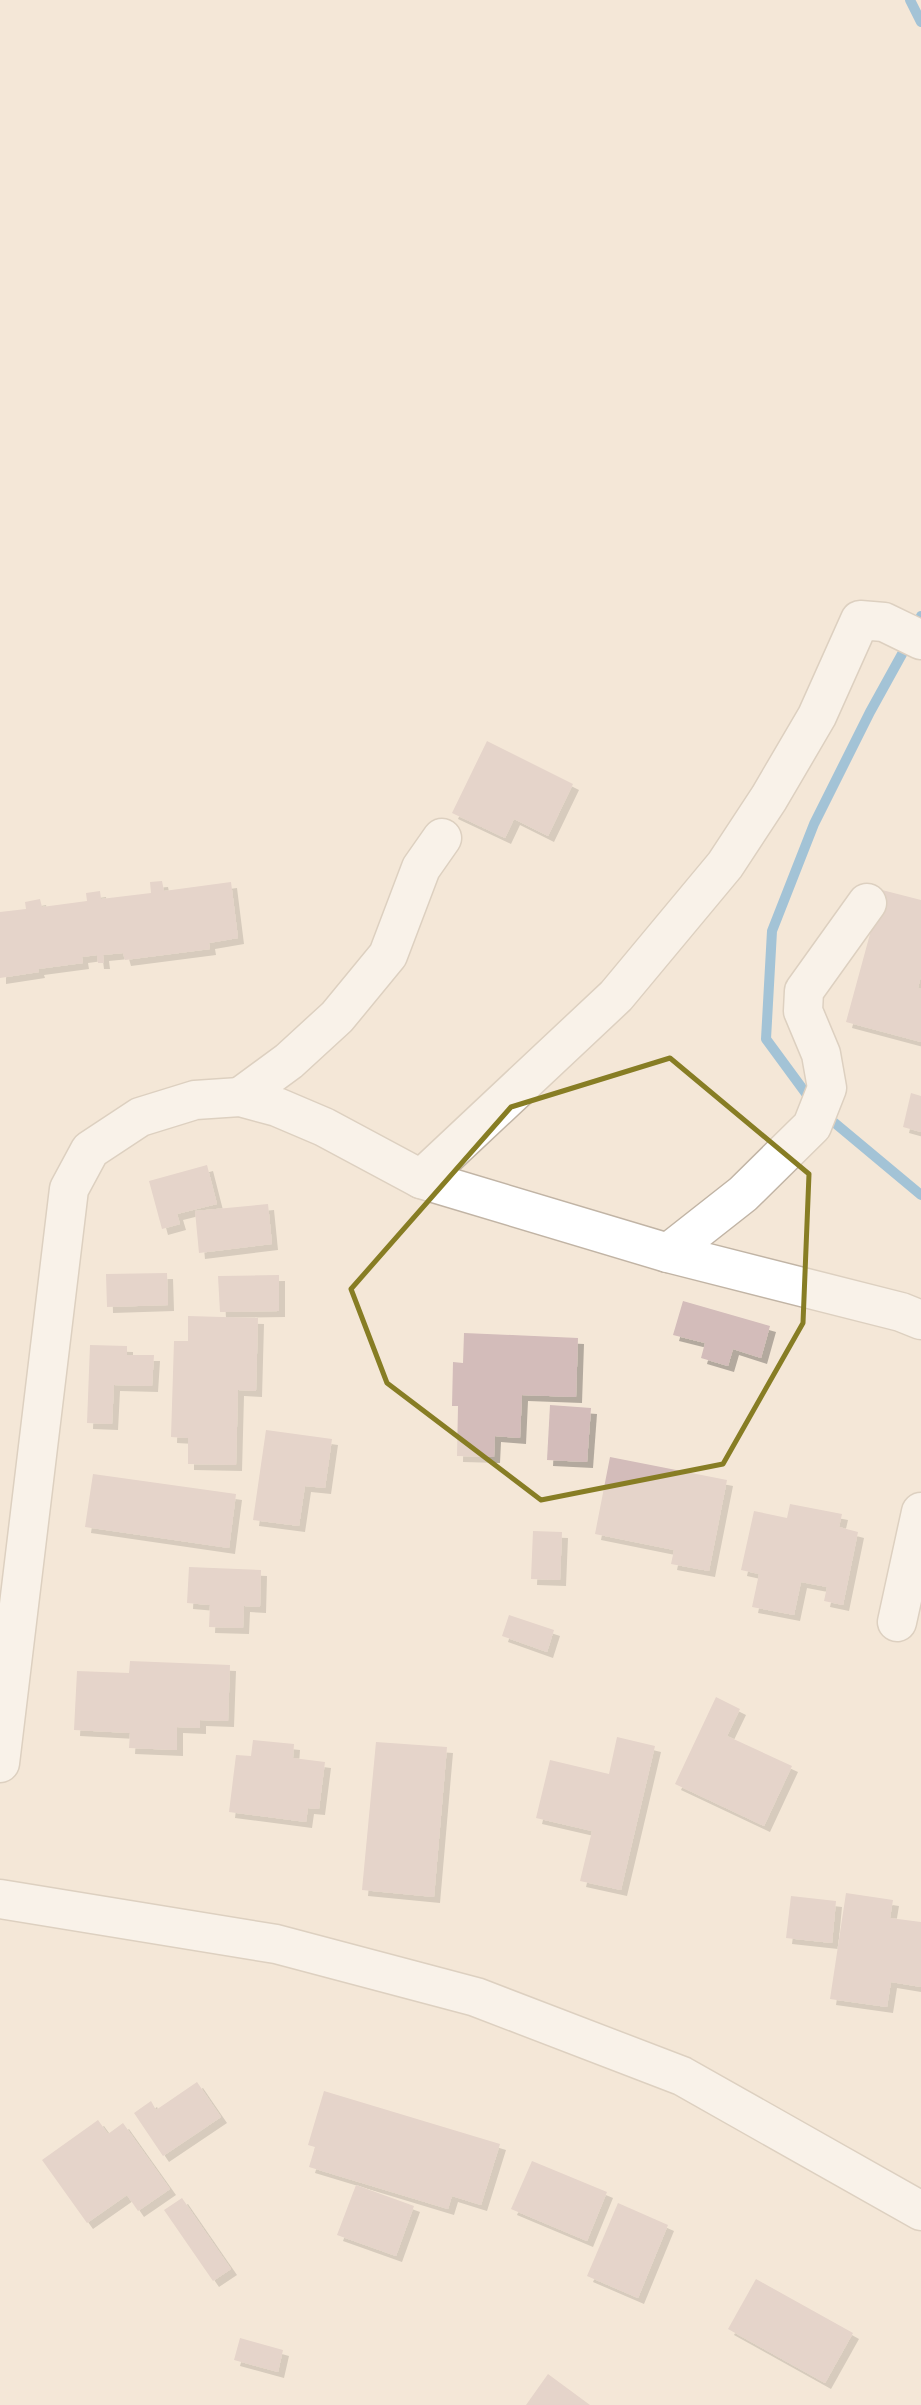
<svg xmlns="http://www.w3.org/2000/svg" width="921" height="2405" font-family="'Archivo Narrow',sans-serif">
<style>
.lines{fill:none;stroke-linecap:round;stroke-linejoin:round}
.stream{stroke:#4297d4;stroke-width:10}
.building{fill:#d3bcba;filter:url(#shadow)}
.minor-casing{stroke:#c1b4a5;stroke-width:41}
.minor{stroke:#fff;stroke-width:38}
.marked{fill:none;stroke:#877d24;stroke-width:5;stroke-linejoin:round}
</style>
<defs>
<filter id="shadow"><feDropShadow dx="6" dy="6" stdDeviation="0" flood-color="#0004"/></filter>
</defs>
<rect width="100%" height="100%" fill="#f4e7d7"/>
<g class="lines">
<g class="stream">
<path d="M910,0L921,22"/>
<path d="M813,1103L766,1039L772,931L814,824L870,712L912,636L921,616"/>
<path d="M824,1114L921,1195"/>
</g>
</g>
<g class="building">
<path d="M487,741L573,784L548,836L514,819L505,838L452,813Z"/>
<path d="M162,881L164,891L231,882L238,938L209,943L210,949L125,960L123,953L103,955L104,963H98L97,955L82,957L83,963L38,969L39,972L0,978V912L26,909L25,902L40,899L42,907L87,901L86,893L100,891L101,899L151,893L150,882Z"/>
<path d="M882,890L921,900V976L918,988L921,989V1042L846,1022Z"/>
<path d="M911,1093L921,1096V1132L903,1127Z"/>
<path d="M207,1165L217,1204L177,1214L180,1224L162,1229L149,1181Z"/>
<path d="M268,1204L272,1244L199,1253L195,1211Z"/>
<path d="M167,1273L168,1305L107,1307L106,1274Z"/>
<path d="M279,1275V1311L220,1312L218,1276Z"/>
<path d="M683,1301L770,1326L761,1358L733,1349L728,1366L701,1358L705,1343L673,1335Z"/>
<path d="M188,1316L258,1318L256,1391L238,1390L236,1465L188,1464V1438L171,1437L174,1341H188Z"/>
<path d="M464,1333L578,1338L576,1397L522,1395L520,1438L495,1436L494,1457L457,1456L458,1406H452L453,1362L463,1363Z"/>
<path d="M90,1345L127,1346V1355H154L152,1386L114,1385L112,1424L87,1423Z"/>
<path d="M550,1405L591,1408L587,1462L547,1460Z"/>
<path d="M266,1430L332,1439L325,1488L305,1486L299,1526L253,1520Z"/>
<path d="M610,1457L727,1480L709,1571L671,1564L674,1550L595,1534Z"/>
<path d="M93,1474L236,1494L229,1548L85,1527Z"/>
<path d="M790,1504L842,1514L839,1527L858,1532L843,1605L824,1601L827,1587L801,1582L794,1615L752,1607L759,1574L741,1570L754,1511L787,1518Z"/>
<path d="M533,1531L562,1532L560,1580L531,1579Z"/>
<path d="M189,1567L261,1570L260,1607L244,1606L243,1628L209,1627L210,1605L187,1603Z"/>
<path d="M509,1615L554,1630L547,1652L502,1636Z"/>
<path d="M130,1661L230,1665L228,1721L200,1720V1728L177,1727V1750L129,1748L130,1733L74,1730L77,1671L129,1673Z"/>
<path d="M716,1697L740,1709L727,1736L792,1766L764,1826L675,1784Z"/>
<path d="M617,1737L655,1746L621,1890L580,1881L592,1831L536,1818L550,1760L609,1774Z"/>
<path d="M253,1740L294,1744L293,1758L325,1762L319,1809L308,1808L306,1822L229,1812L236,1755L251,1756Z"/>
<path d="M376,1742L447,1747L434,1897L362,1890Z"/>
<path d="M846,1893L893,1900L890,1918L921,1922V1987L891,1982L887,2007L830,1999Z"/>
<path d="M791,1896L836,1901L832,1943L786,1938Z"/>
<path d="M197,2082L221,2117L163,2156L134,2113L151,2101L156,2110Z"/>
<path d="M324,2091L500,2144L481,2205L452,2196L448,2209L309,2167L315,2147L308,2145Z"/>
<path d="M98,2120L108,2134L123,2123L170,2189L138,2211L127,2195L87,2223L42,2160Z"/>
<path d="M532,2161L607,2192L587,2241L511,2209Z"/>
<path d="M356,2185L414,2206L396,2256L337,2235Z"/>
<path d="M182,2198L231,2269L213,2281L164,2210Z"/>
<path d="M618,2203L668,2225L638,2298L587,2276Z"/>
<path d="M756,2279L853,2333L825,2383L728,2329Z"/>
<path d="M240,2338L283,2350L278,2372L234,2360Z"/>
<path d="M548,2374L590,2405H526Z"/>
</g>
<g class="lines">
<g class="minor-casing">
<g id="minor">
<path d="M240,1097L289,1061L337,1017L388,955L421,868L442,838"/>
<path d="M421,1179L616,996L725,865L769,798L817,716L860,620L884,622L921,640"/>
<path d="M668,1253L743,1194L812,1126L827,1088L821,1054L803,1011L804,991L867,903"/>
<path d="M897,1622L921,1512"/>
<path d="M0,1763L69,1189L90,1150L140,1117L195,1100L240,1097L277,1107L324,1127L421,1179L668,1253L901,1312L921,1320"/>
<path d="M0,1899L276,1944L476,1997L682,2076L921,2211"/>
</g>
</g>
<use href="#minor" class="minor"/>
</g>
<path d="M0 0H921V2405H0ZM670,1058L809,1174L803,1323L723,1464L541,1500L387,1383L351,1289L511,1107Z" fill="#f4e7d7" fill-opacity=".55" fill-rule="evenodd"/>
<path class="marked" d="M670,1058L809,1174L803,1323L723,1464L541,1500L387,1383L351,1289L511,1107Z"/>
</svg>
